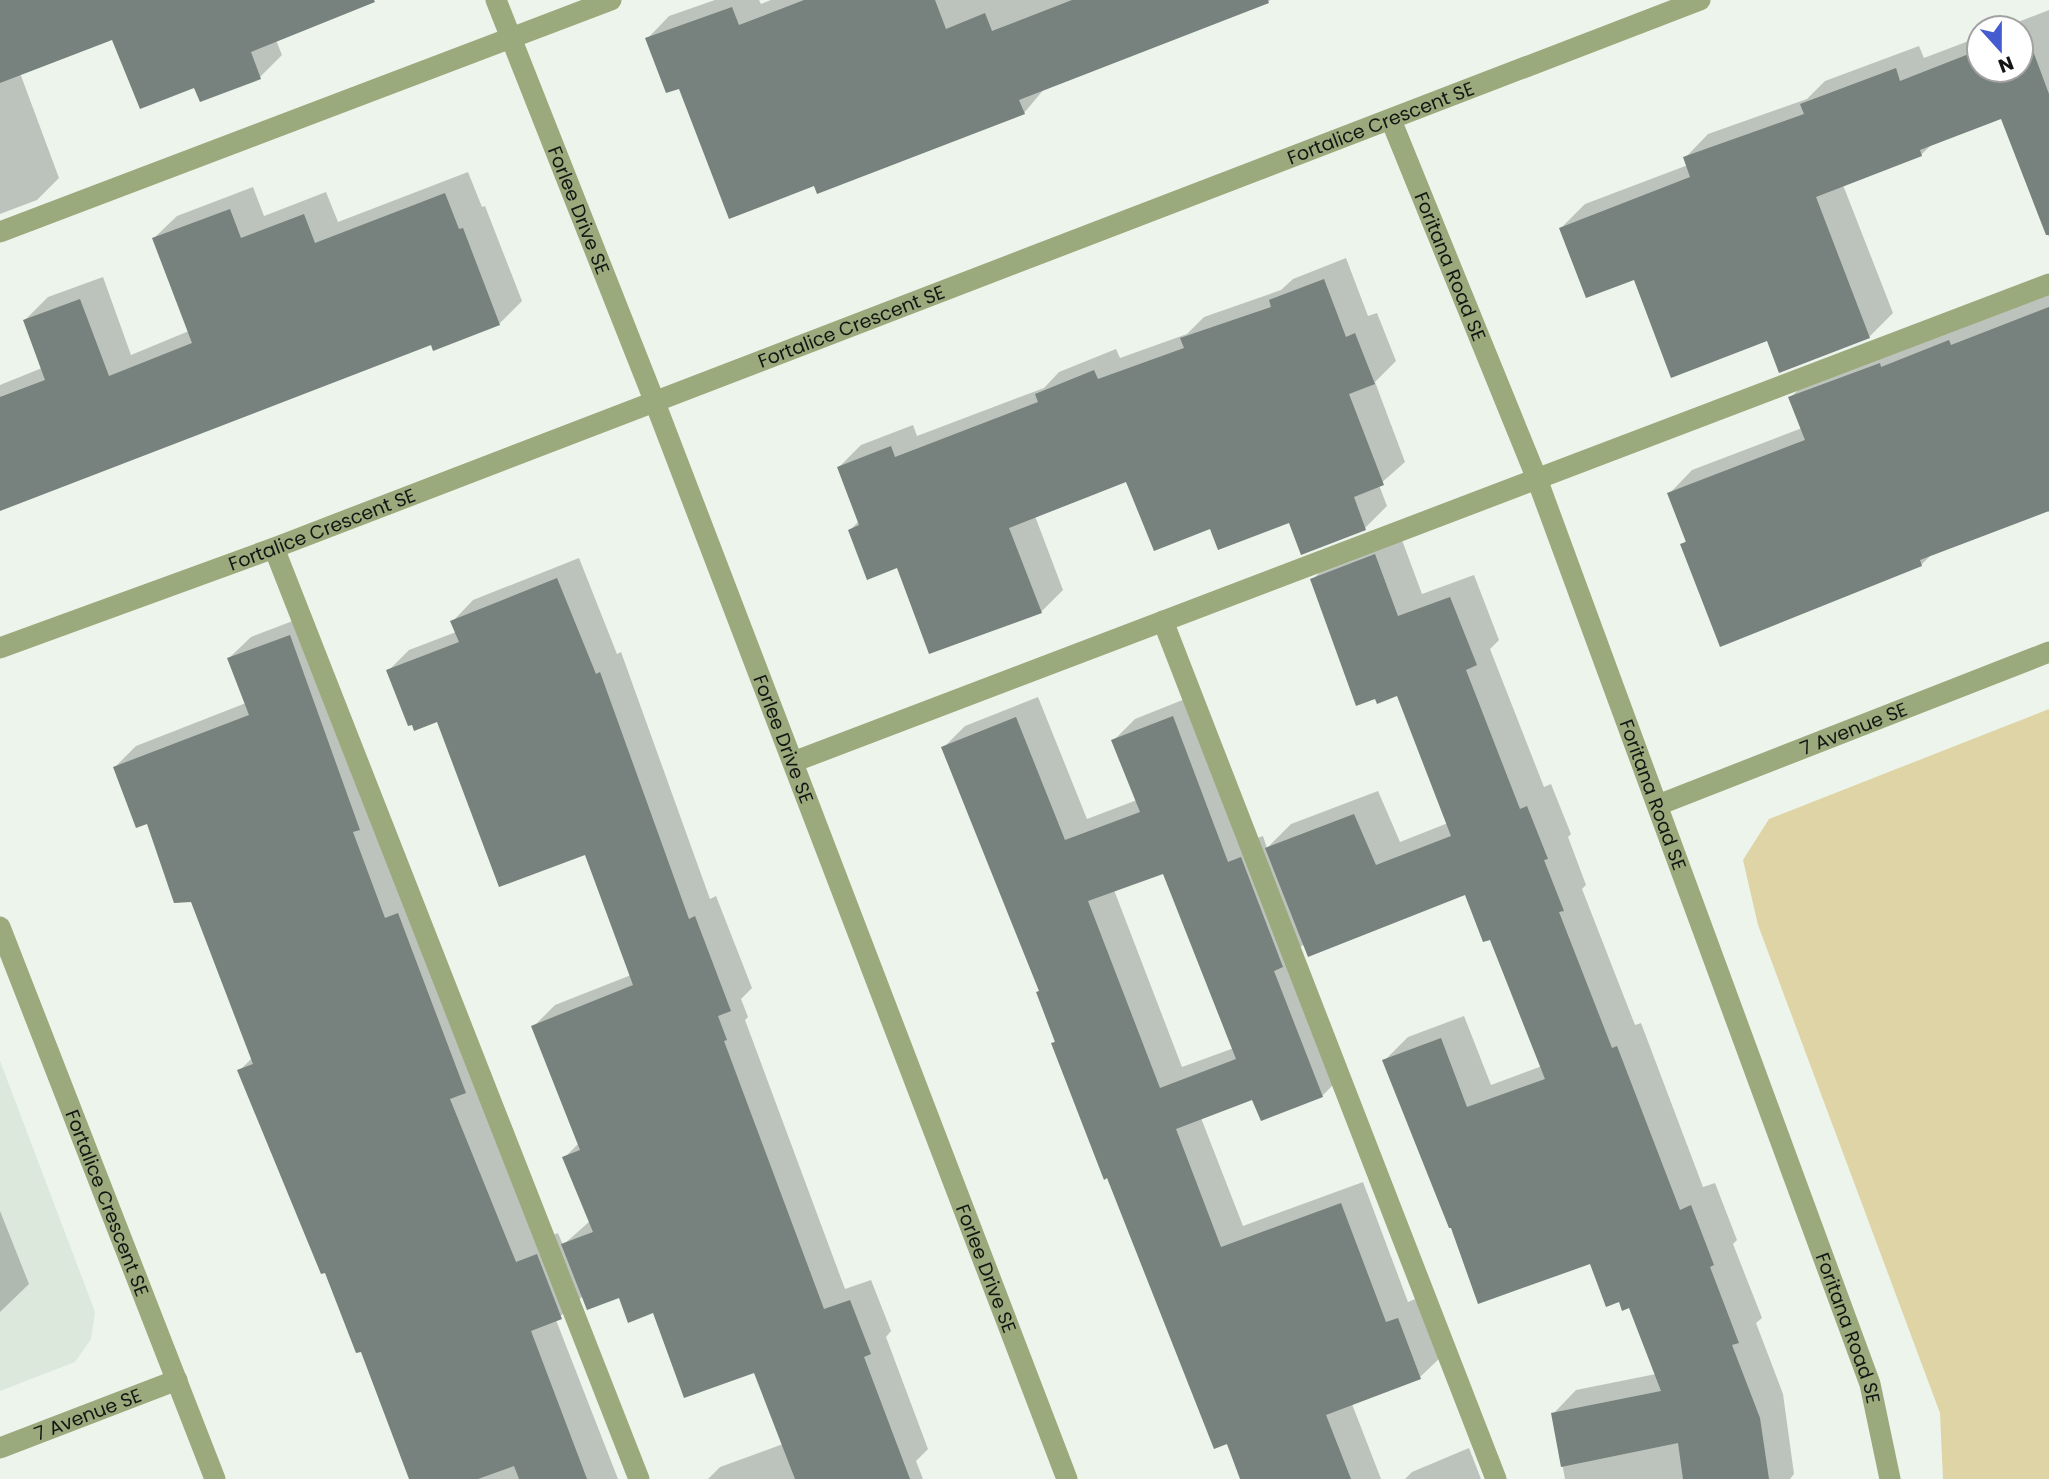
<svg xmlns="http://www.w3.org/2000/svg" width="2049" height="1479" font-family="Poppins,sans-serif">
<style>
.built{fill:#dbe8db}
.green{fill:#dfd4a5}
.shadow{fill:#0003;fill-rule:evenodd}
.building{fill:#77817d;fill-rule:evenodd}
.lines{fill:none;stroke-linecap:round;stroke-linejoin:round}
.lane{stroke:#9baa7c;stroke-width:21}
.street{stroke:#9baa7c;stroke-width:21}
.labels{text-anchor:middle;stroke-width:5;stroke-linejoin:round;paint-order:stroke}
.street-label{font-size:19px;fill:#141614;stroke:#fff}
</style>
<rect width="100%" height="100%" fill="#ecf4ec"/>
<path class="built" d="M0,1061L95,1312L91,1339L75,1362L0,1391Z"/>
<path class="green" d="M2049,709V1479H1943L1940,1413L1758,925L1743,860L1769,819Z"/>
<g class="shadow">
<path d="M0,0H371L276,40L282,55L260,77L195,85L113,37L20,73L59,178L37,200L0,214Z"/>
<path d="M715,0H759L761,4L771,0H1271L1045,88L1024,113L815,184L680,86L647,39L669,16Z"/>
<path d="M2049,10V237L2002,117L1932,144L1921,155L1843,185L1893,313L1869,337L1768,339L1635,278L1561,228L1585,204L1688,165L1685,158L1708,134L1807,99L1825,81L1919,46L1924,58L1979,37V70H2021V28H2003Z"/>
<path d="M468,172L482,207L485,206L522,301L499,324L432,343L0,489V385L42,368L25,320L48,297L103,277L131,355L189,331L154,238L177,216L253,187L264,216L326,192L338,222Z"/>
<path d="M1346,258L1368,316L1377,313L1396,361L1375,382L1405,462L1379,485L1387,506L1365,528L1290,521L1211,526L1127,480L1035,516L1063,590L1041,612L850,530L859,521L839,467L861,445L913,425L917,436L1044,388L1059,372L1116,349L1120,358L1187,334L1204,317L1281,290L1293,279Z"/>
<path d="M2049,294V512L2045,510L1932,554L1921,565L1682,544L1687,540L1669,494L1692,470L1802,428L1790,398L1814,374Z"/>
<path d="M1399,532L1422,594L1474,575L1499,640L1490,649L1544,787L1551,784L1571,834L1568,837L1586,885L1582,889L1635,1025L1641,1023L1703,1187L1715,1183L1737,1240L1733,1244L1762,1318L1756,1323L1783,1394L1794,1474L1790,1479H1565L1553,1414L1576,1390L1656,1374L1630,1306L1620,1300L1591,1262L1452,1225L1384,1061L1408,1037L1464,1016L1491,1085L1542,1066L1491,937L1466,892L1304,944L1296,951L1344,1074L1322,1096L1253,1098L1201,1118L1243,1226L1363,1182L1408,1302L1420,1297L1442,1356L1420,1377L1352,1404L1381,1479H1242L1053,1043L1056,1040L1040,990L943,748L965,726L1038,697L1087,819L1137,800L1113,741L1135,719L1195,695L1250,841L1263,836L1267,848L1291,824L1378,791L1400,842L1448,823L1398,694L1312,580L1336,556ZM1164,871L1234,1048L1182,1067L1114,890Z"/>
<path d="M579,558L617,654L621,652L710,899L716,896L752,988L741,999L748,1017L745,1020L845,1289L871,1280L891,1331L886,1337L928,1449L916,1461L923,1479H708L720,1467L783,1444L755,1371L654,1311L620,1295L583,1296L556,1320L618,1479H411L362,1349L239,1071L253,1057L192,900L115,767L136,746L246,703L229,658L251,637L311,614L538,1241L558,1233L563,1245L590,1221L564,1158L579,1143L533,1027L555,1005L631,975L586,852L388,671L409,650L456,632L452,622L473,600Z"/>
<path d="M0,1211L29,1284L0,1312Z"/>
<path d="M1469,1448L1481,1479H1405L1412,1472Z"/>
</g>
<g class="building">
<path d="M0,0H374L375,2L251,52L261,79L200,102L194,88L140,109L112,40L0,83Z"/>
<path d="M804,0H935L946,29L985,13L992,31L1072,0H1268L1269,3L1019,100L1025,114L817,194L814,186L729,219L679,89L666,93L645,38L732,7L739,25Z"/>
<path d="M2026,32L2049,94V235H2046L2001,119L1920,150L1922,156L1816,197L1870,338L1779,373L1767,341L1671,378L1634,280L1586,298L1559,228L1690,177L1683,157L1804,114L1800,104L1896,68L1900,81L1979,50V70H2021V34Z"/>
<path d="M445,193L459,229L463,228L500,325L433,351L431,345L0,511V397L45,380L23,320L80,299L109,376L192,343L152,238L230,209L241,238L304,214L315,243Z"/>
<path d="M1324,279L1346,337L1355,333L1375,384L1349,394L1384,485L1354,497L1366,530L1301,555L1289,523L1218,550L1210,529L1154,551L1126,482L1009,528L1042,613L929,654L897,568L867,580L848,530L859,525L837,467L891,446L895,457L1038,402L1035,394L1094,370L1098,379L1184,348L1180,338L1271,307L1269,300Z"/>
<path d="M2049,307V511L1920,560L1922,566L1720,647L1680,544L1686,542L1667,493L1805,440L1788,397L1880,363L1881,367L1949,340L1951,345Z"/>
<path d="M1375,554L1398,616L1450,597L1477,665L1466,670L1520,809L1527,806L1548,859L1544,860L1564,911L1559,912L1612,1048L1617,1046L1680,1210L1691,1205L1714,1265L1710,1267L1739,1343L1732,1345L1760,1418L1769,1479H1683L1678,1443L1561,1467L1551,1413L1661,1391L1629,1308L1622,1311L1619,1302L1606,1307L1590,1264L1478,1304L1451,1228H1449L1382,1060L1441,1038L1467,1107L1545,1079L1490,940L1483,942L1465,895L1308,957L1265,848L1354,814L1376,865L1451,836L1397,696L1377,704L1375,699L1356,706L1310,579Z"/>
<path d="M557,578L596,674L600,672L689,919L695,916L731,1011L718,1016L727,1040L724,1041L824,1309L850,1300L871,1354L864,1357L910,1479H795L754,1373L684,1398L653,1313L628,1323L619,1298L587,1310L561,1244L593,1232L562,1157L580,1150L531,1026L633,985L585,855L499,887L437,722L414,731L412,725L408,726L386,670L459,642L450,621Z"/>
<path d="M290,635L360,830L353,832L385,918L398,913L466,1093L450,1099L516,1262L537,1254L562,1319L531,1331L587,1479H519L514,1466L478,1479H409L361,1352L356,1353L325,1273L321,1274L237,1070L253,1064L191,902L174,903L147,824L136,828L113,767L249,715L227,658Z"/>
<path d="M1173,716L1228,862L1241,857L1283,967L1274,971L1323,1097L1261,1121L1252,1100L1176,1129L1221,1247L1341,1203L1386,1322L1398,1318L1421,1379L1326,1415L1351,1479H1240L1227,1444L1214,1449L1107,1178L1104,1180L1051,1043L1055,1042L1036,992L1039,991L941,747L1016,717L1065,840L1140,812L1111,740ZM1163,874L1236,1059L1160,1088L1088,901Z"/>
</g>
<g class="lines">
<g class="lane">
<path d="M0,232L611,0"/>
<path d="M274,548L639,1479"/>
<path d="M1163,621L1496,1479"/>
<path d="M793,762L2049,284"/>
</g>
<g class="street">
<path id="s1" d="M496,0L654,400L1067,1479"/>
<path id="s2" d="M1391,120L1537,479L1870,1384L1890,1479"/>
<path id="s3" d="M0,648L274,548L1700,0"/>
<path id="s4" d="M1658,805L2049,652"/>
<path id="s5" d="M0,927L215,1479"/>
<path id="s6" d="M0,1448L177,1380"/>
</g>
</g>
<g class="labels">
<g class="street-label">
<text dy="7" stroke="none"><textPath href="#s3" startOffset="1477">Fortalice Crescent SE</textPath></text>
<text dy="7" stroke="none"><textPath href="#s1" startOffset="226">Forlee Drive SE</textPath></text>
<text dy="7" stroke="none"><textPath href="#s2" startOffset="158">Foritana Road SE</textPath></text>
<text dy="7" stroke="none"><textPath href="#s3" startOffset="910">Fortalice Crescent SE</textPath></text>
<text dy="7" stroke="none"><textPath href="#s3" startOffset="343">Fortalice Crescent SE</textPath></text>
<text dy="7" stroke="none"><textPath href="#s4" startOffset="210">7 Avenue SE</textPath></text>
<text dy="7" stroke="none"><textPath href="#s1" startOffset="793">Forlee Drive SE</textPath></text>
<text dy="7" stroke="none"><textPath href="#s2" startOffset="724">Foritana Road SE</textPath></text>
<text dy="7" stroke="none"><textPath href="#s5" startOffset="296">Fortalice Crescent SE</textPath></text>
<text dy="7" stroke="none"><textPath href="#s1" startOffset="1360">Forlee Drive SE</textPath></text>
<text dy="7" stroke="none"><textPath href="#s2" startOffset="1292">Foritana Road SE</textPath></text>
<text dy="7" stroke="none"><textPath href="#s6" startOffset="94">7 Avenue SE</textPath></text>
</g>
</g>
<g transform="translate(2000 49) rotate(159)"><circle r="33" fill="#ffffff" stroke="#a1a2a1" stroke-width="2"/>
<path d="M0-5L12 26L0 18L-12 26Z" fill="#455cd0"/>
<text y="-10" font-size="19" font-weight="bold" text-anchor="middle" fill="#141614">N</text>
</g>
</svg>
